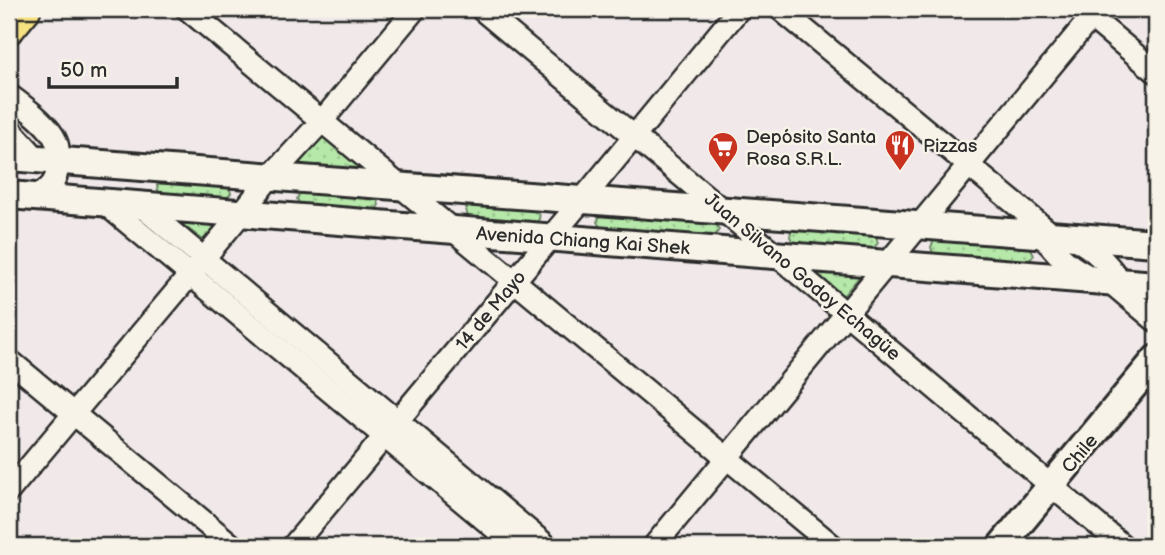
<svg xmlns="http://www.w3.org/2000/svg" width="1165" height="555" font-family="'Balsamiq Sans',sans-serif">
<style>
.grass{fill:url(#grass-dots);stroke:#708a6a;stroke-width:2}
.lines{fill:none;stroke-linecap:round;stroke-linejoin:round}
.minor-casing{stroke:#2b2b2b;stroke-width:26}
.tertiary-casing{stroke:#2b2b2b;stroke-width:32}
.primary-casing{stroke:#2b2b2b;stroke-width:37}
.minor{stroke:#f7f3e8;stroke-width:21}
.tertiary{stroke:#f7f3e8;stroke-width:26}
.primary{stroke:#f7e281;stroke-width:32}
.labels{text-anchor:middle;stroke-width:5;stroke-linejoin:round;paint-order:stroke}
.poi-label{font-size:19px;fill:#2b2b2b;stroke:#f7f3e8;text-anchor:start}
.street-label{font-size:19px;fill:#2b2b2b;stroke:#f7f3e8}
</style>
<defs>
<pattern id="grass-dots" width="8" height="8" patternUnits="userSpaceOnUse" patternTransform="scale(1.75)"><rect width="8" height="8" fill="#b5e8a9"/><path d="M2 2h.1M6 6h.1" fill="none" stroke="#9cc792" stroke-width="1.8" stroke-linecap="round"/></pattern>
</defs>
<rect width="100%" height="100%" fill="#f0e8e9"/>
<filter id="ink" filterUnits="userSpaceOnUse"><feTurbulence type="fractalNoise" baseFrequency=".0143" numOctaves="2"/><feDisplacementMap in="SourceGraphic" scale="14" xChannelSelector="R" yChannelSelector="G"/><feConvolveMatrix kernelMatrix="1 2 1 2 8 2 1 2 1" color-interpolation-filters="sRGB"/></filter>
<g filter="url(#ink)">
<g class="grass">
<path d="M325,135L368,172L298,166L299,164L321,137Z"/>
<path d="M161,180L229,187L231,193L225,201L159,194L157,185Z"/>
<path d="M301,190L376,196L379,205L374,212L300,205L297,199Z"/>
<path d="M469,204L536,207C541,214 541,220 534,225L468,218L466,209Z"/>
<path d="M601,213L715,222L719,230L713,238L602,230L597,222Z"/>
<path d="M178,221L218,223L203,240Z"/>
<path d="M794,228L875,234L878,243L872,250L795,245L790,237L791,230Z"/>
<path d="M938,237L1030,246L1034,255L1028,262L938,256L933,254L931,247L934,240Z"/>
<path d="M810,268L861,273V275L843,296Z"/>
</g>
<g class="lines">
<g class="minor-casing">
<g id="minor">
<path d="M187,9L833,546"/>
<path d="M481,9C696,187 909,366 1123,546"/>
<path d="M780,9L1054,236"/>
<path d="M1082,10L1156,72"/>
<path d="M9,95C23,106 49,124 56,141C59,148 59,156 58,163C57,183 51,188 35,198"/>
<path d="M9,128L37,159"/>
<path d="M104,203L516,546"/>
<path d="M141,206L547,546"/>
<path d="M1042,235C1058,256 1069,267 1093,278"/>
<path d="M1073,238C1095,249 1107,263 1122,283"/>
<path d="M1110,282L1156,321"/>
<path d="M9,360L233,546"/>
<path d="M9,491L241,214L270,177L322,121L415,9"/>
<path d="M293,546L582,200L739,9"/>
<path d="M654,546L1098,9"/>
</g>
</g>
<g class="tertiary-casing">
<g id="tertiary">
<path d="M9,157L1156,243"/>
<path d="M9,195L1156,285"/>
<path d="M1001,546L1156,359"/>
</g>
</g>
<g class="primary-casing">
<path id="primary" d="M9,27L24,9"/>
</g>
<use href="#minor" class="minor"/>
<use href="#tertiary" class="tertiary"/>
<use href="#primary" class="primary"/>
</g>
</g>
<defs>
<g id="restaurant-pin" transform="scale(1.575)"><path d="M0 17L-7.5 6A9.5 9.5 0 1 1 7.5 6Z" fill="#c8321e" stroke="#f7f3e8"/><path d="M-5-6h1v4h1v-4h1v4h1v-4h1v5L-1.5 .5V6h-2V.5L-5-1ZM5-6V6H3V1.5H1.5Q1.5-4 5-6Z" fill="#fff"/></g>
<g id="supermarket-pin" transform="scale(1.575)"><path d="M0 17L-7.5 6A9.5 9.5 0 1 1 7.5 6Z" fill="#c8321e" stroke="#f7f3e8"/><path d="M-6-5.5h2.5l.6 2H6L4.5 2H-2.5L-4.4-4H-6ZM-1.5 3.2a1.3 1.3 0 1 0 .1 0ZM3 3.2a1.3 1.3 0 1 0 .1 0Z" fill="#fff"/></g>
</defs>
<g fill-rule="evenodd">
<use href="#restaurant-pin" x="900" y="145"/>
<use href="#supermarket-pin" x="723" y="147"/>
</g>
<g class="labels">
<g class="poi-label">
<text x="746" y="143">Depósito Santa<tspan x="746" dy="22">Rosa S.R.L.</tspan></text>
<text x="923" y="152">Pizzas</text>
</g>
<g class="street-label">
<text transform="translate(583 240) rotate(4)" y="7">Avenida Chiang Kai Shek</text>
<text transform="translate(803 276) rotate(40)" y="7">Juan Silvano Godoy Echagüe</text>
<text transform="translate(490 310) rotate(-50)" y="7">14 de Mayo</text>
<text transform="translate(1079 453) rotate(-50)" y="7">Chile</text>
</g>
</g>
<rect width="1165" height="555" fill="none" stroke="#f7f3e8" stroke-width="35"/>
<rect x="18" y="18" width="1130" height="520" fill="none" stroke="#2b2b2b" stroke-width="2.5" filter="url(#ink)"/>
<path d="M49 77v10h128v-10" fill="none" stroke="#2b2b2b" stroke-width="3.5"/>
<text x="60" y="77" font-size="21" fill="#2b2b2b" stroke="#f7f3e8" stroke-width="5" paint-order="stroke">50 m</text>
</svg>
